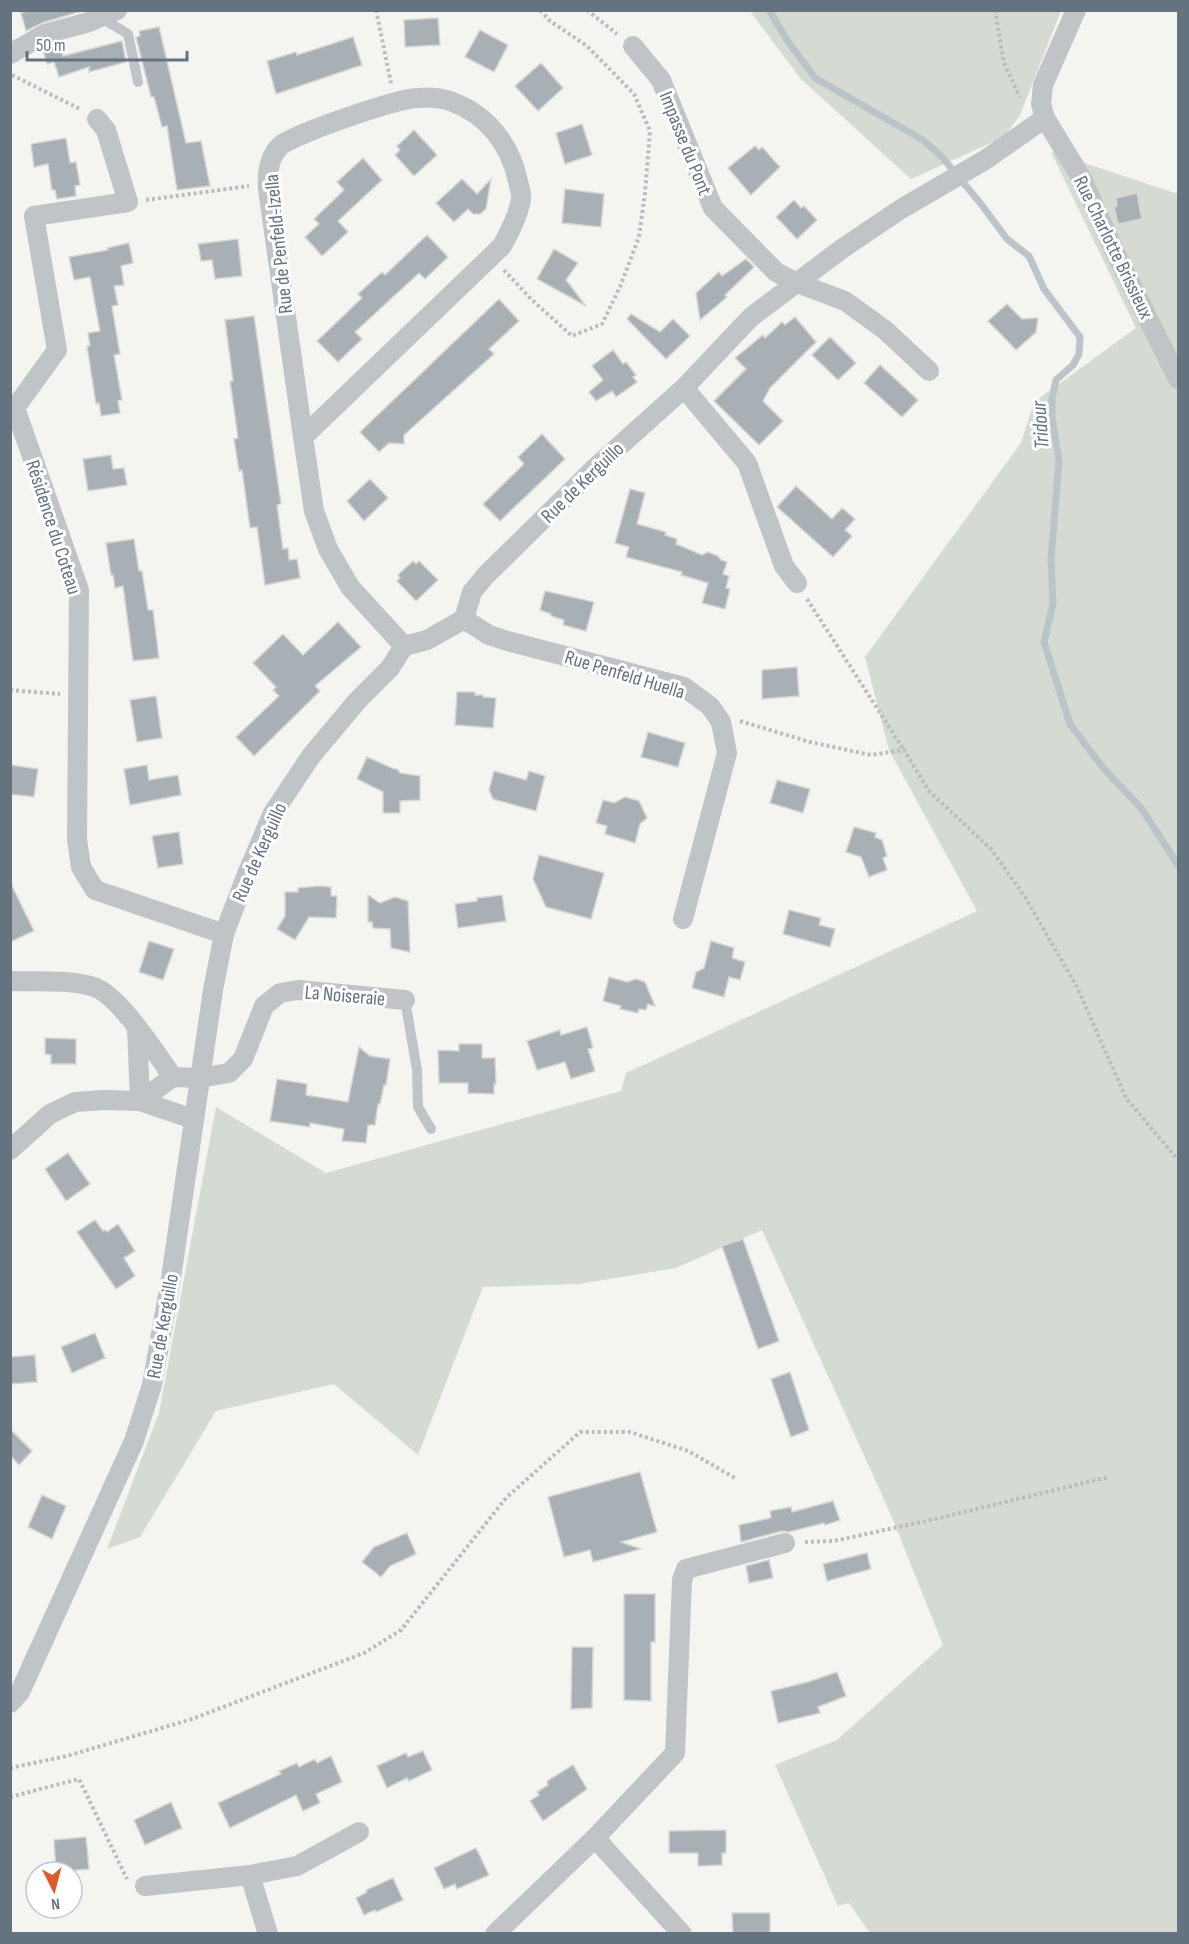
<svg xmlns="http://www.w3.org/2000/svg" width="1189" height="1944" font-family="'Sofia Sans Condensed',sans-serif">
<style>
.green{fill:#d5dbd2}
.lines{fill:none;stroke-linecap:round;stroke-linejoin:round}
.stream{stroke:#bbc4c9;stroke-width:7}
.building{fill:#a9b0b5;stroke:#d6d6d3;stroke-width:1.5}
.path{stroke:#babcbe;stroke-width:4;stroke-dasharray:3 3;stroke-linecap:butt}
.lane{stroke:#c0c4c7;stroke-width:10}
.street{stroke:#c0c4c7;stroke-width:20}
.labels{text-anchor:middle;stroke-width:6;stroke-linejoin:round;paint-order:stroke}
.street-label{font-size:20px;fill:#657381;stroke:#fff}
.water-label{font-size:21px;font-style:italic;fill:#60747e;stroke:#fff}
</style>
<rect width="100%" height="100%" fill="#f4f4f1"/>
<g class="green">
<path d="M750,11H1061L1020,115L1004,137L911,179L801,79Z"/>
<path d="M1051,152L1178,194V1933H870L849,1903L838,1906L775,1765L837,1740L943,1645L891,1515L762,1230L676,1268L579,1284L483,1287L418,1455L334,1384L216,1411L140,1537L107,1549L159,1413L216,1107L326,1173L621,1091L626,1073L977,911L889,750L865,657L1021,443L1034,402L1136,328Z"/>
</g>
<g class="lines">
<path class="stream" d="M769,10L787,40L815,78L923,140L942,157L981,204L1007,239L1029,256L1044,289L1080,337L1079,354L1073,365L1056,380L1052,398V418L1059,460L1051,559L1053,604L1044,642L1070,724L1104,769L1141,808L1178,865"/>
</g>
<g class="building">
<path d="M30,10H85L42,23L26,31L21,13Z"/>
<path d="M438,18L440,45L405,47L404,20Z"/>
<path d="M159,27L186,143L201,141L210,186L177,190L167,126L162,127L154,97H151L136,37L140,36L139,31Z"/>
<path d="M480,30L508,45L494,72L465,57Z"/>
<path d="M353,37L362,65L276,94L267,61L296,52L297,55Z"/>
<path d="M122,41L126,62L89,72V67L59,77L54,62L47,64L43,50L40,51L59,43L63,56Z"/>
<path d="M541,63L563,88L538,111L515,86Z"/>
<path d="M582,124L592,155L565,164L556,133Z"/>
<path d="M414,130L437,155L414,176L395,155L400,150L397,146Z"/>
<path d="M66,138L70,163L76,162L80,185L75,186L76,196L57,199L55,190H52L48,164L34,167L31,144Z"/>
<path d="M755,146L759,150L762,147L780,167L751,195L728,168Z"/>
<path d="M363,158L382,180L338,221L348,232L322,256L305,237L319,224L314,219L344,190L337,182Z"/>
<path d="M462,179L477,194L491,179L486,209L480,214H473L468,209L454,222L436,203Z"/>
<path d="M565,189L604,194L601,227L562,223Z"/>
<path d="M1137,193L1142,219L1118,224L1114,207L1117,206L1116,198Z"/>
<path d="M794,200L801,208L804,206L817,220L797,239L776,217Z"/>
<path d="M427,235L448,257L425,279L419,273L355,332L362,339L338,362L317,341L362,298L358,294L382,272L385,275Z"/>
<path d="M238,239L242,276L215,279L212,260L201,261L198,244Z"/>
<path d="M129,243L133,263L121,266L124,285L114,286L118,305L112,306L120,354L114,355L122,400L118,401L120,413L101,416L99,403L96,404L87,346H90L88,333L100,331L90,277L74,280L69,257L108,250L107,248Z"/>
<path d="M554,249L578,263L566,280L586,306L537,279Z"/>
<path d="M746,259L754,267L725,295L727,297L700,320L696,293L719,272L722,276Z"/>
<path d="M499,299L519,321L489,349L494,354L404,435V444L389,443L379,452L360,432Z"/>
<path d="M1007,304L1022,319L1038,318L1036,332L1016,350L988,321Z"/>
<path d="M631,314L660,332L673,319L690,336L666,359L627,319Z"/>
<path d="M254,316L281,504L277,505L283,549L288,548L289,560L297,559L300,578L265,585L257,527L250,528L242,470L239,471L234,439L238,438L230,381H233L225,320Z"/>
<path d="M795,317L816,342L770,388L763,401L783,421L759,445L714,401L746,369L735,358L763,335L765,338L782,322L785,325Z"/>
<path d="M830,337L856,363L838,380L812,355Z"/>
<path d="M613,350L623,364L626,362L636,375L633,377L637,382L616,397L612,391L596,401L589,392L603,380L592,366Z"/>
<path d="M880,365L918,400L902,417L864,383Z"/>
<path d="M542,434L565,459L500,521L483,504L524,464L518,457Z"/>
<path d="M111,455L113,469L124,468L127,485L88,491L83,459Z"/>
<path d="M370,479L388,498L364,521L347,501Z"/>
<path d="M796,486L832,519L842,508L855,519L845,530L852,536L833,557L777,507Z"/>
<path d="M630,489L645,493L637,524L666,532L665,535L677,539L676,544L702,555L708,552L718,556L721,560L727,562L723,574L729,576L726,588L730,589L725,609L702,603L708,583L681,575L682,572L626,557L629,547L615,543Z"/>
<path d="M134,539L139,571H142L148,610H153L159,658L133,661L123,586L115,588L113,575H111L106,543Z"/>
<path d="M413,561L416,564L419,561L438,580L416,601L397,581L400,578L398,575Z"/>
<path d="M545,591L594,602L586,631L563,625L564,620L551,616V614L540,610Z"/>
<path d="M338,622L361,647L315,686L320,691L254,756L236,737L279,696L273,690L276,687L253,663L283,634L303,655Z"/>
<path d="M797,667L799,696L762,699V670Z"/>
<path d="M457,692H475V695H483V697L496,698L493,728L455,725Z"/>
<path d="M156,696L162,738L137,742L130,700Z"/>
<path d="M648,732L685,743L678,767L641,757Z"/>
<path d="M367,757L394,769H397L400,773L420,776V800L400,801V813H383V792L357,779Z"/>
<path d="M10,765L38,769L34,797L10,794Z"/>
<path d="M147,765L149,780L178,775L181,795L130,805L124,769Z"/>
<path d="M494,771L526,780L529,771L545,776L536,811L493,799L489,790Z"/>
<path d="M777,780L810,789L803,813L770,803Z"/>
<path d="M625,797L639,801L647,818L640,824L635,843L605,834L607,826L596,823L603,800L614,803Z"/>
<path d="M854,827L876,833L875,837L882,840L887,856L883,858L887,870L869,877L861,857L846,852Z"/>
<path d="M179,832L183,864L158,868L152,836Z"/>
<path d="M539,855L604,873L591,919L546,907L533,879Z"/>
<path d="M10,882L34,931L10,942Z"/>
<path d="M319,886L331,887V896H337L336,918L309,917L295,940L277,929L285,916V892H298V888Z"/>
<path d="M368,895L380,903L395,897L408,901L410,952L391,948L390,929L373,928L372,922H368Z"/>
<path d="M502,895L506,921L458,928L455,904L477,901V898Z"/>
<path d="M789,910L821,918L819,925L835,929L830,947L783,934Z"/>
<path d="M149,941L174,949L163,980L139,972Z"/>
<path d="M711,941L734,948L732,958L745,962L740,980L729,977L724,997L692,988L696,972L704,968Z"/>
<path d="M609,977L627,982L636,979L645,982L655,1006L648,1004L646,1010L639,1009L638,1013L620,1009L621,1006L603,1001Z"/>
<path d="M587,1027L593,1048L588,1049L595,1071L571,1079L565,1062L537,1070L527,1041L560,1030L561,1035Z"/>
<path d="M45,1038L76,1039V1064H51V1055L45,1054Z"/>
<path d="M459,1044H482V1058H495L496,1084H494V1094L468,1093V1083H439L438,1050L459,1051Z"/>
<path d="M359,1047L370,1056L390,1059L386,1085H384L380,1104H378L375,1125H368L366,1143L342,1141L344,1129L310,1123V1127L270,1121L277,1079L307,1084L306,1095L348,1102Z"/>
<path d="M68,1153L90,1184L66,1201L45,1169Z"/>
<path d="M95,1220L103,1231L105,1230L107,1232L118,1224L135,1251L124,1258L135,1276L116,1289L77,1232Z"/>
<path d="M743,1239L779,1341L758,1349L722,1246Z"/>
<path d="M95,1333L105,1358L72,1373L61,1347Z"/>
<path d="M35,1355L37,1382L10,1384V1357Z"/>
<path d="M790,1372L809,1430L791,1437L771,1379Z"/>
<path d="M10,1429L32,1451L19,1465L10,1455Z"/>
<path d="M640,1472L657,1532L621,1542L641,1549L593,1562L590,1550L564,1557L548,1497Z"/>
<path d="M42,1495L66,1506L52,1539L28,1527Z"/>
<path d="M833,1501L840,1520L825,1525L824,1523L789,1532L782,1531L741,1542L739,1525L771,1518L770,1511L791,1507L792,1512Z"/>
<path d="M407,1533L416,1554L390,1566L381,1577L362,1562L374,1547Z"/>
<path d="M867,1553L871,1569L827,1581L823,1564Z"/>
<path d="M769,1560L773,1578L749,1583L746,1566Z"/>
<path d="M624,1594H655V1642H651V1701L624,1700Z"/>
<path d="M572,1647H593L592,1708L571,1709Z"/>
<path d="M837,1672L846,1696L818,1707L820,1713L778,1723L771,1691L808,1682Z"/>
<path d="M423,1751L432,1770L409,1781L407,1778L387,1788L377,1766L406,1753L408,1757Z"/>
<path d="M331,1756L342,1782L316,1794L320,1803L303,1811L296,1795L230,1828L218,1803L281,1774L279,1771L297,1763L299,1767L315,1759L317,1763Z"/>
<path d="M573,1765L587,1789L543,1821L530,1801L539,1795L537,1792L548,1785L547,1781Z"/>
<path d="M171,1802L182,1828L145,1845L134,1820Z"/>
<path d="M726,1830V1853H722V1865L698,1866V1853H669V1831Z"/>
<path d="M86,1837L89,1869L56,1872L54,1840Z"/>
<path d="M476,1848L489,1875L457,1889L455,1884L444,1889L434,1868Z"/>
<path d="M393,1878L403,1900L376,1912L375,1910L364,1915L356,1898L367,1892L366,1890Z"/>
<path d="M732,1913H770V1934H733Z"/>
</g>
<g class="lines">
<g class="path">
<path d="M376,10L391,83"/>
<path d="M587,10L617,34"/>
<path d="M995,10L1004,63L1020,97"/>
<path d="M12,75L80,109"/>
<path d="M146,200L249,186"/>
<path d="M504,270L531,299L572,336L602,324L620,287L639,237L645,193L650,131L634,94L587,46L550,21L540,10"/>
<path d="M807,599L904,750"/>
<path d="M10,690L60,694"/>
<path d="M740,721L810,742L871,755L904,750L929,791L991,849L1025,897L1077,987L1126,1098L1178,1160"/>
<path d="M805,1542L834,1541L935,1519L1109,1477"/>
<path d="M10,1768L67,1756L192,1719L364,1653L401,1630L506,1498L580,1432H630L688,1451L735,1478"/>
<path d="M10,1797L79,1779L127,1879"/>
</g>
<g class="lane">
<path d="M100,17L128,34L138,82"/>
<path d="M405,1000L417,1070L418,1107L431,1129"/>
</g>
<g class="street">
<path d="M1076,10L1043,85L1041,104L1045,118L1082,179L1114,250L1178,379"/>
<path d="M633,46L661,80L713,208L776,272L797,283L845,301L885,330L929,371"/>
<path d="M10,54L45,34L89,22L117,10"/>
<path d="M97,119L106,130L128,202L34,216L57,350L15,408L79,590L77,839L81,867L95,890L224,934"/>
<path d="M684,388L747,463L784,566L797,583"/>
<path d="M303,437L268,189C267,175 269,157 280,146C294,134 398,98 418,98C427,97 442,98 450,101C487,114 510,144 518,181C519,187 522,193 521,199C518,216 510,231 502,246L303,437L314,511L328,549L350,587L404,646"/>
<path d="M464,619L489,635L504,640L684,687L710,706L721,722L727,753L683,919"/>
<path d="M10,981C37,982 68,979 94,987C119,995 157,1055 173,1077"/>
<path d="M137,1028L140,1101"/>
<path d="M140,1101L173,1077L199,1078L229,1073L243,1059L264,1006L280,993L298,990L405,1000"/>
<path d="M10,1150L50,1114L75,1102L105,1100L140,1101L193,1119"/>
<path d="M10,1703L20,1692L134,1441L152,1385L171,1278L213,990L224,934L247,874L273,813L311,756L358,700L390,668L404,646L427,640L464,619L472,592L486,575L595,468L684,388L751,317L843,248L901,209L985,160L1045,118"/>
<path d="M595,1838L682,1934"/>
<path d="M250,1875L297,1866L359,1832"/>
<path d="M145,1886L250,1875L268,1934"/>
<path d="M495,1934L595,1838L675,1753L682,1580L686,1569L785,1543"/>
</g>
</g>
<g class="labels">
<g class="street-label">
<text transform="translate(686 143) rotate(68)" y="7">Impasse du Pont</text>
<text transform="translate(278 244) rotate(-96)" y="7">Rue de Penfeld-Izella</text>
<text transform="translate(1114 247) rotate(64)" y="7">Rue Charlotte Brissieux</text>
<text transform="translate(582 482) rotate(-44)" y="7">Rue de Kerguillo</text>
<text transform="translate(54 527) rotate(72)" y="7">Résidence du Coteau</text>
<text transform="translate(625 674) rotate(17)" y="7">Rue Penfeld Huella</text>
<text transform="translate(259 852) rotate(-66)" y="7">Rue de Kerguillo</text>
<text transform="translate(345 995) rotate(5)" y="7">La Noiseraie</text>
<text transform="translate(162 1326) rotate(-80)" y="7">Rue de Kerguillo</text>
</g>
<g class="water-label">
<text transform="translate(1040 425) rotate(-94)" y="7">Tridour</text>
</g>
</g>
<rect width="1189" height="1944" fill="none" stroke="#657381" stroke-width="24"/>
<g transform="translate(54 1890) rotate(174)"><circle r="28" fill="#ffffff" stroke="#c1c7cd" stroke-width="1.5"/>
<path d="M0-4.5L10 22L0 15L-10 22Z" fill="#dc5b2a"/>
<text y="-9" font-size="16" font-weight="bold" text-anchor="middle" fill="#657381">N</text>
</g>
<path d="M27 51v9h160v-9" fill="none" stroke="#657381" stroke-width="3"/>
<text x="36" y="51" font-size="18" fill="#657381" stroke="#ffffff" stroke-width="4.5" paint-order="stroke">50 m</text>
</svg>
